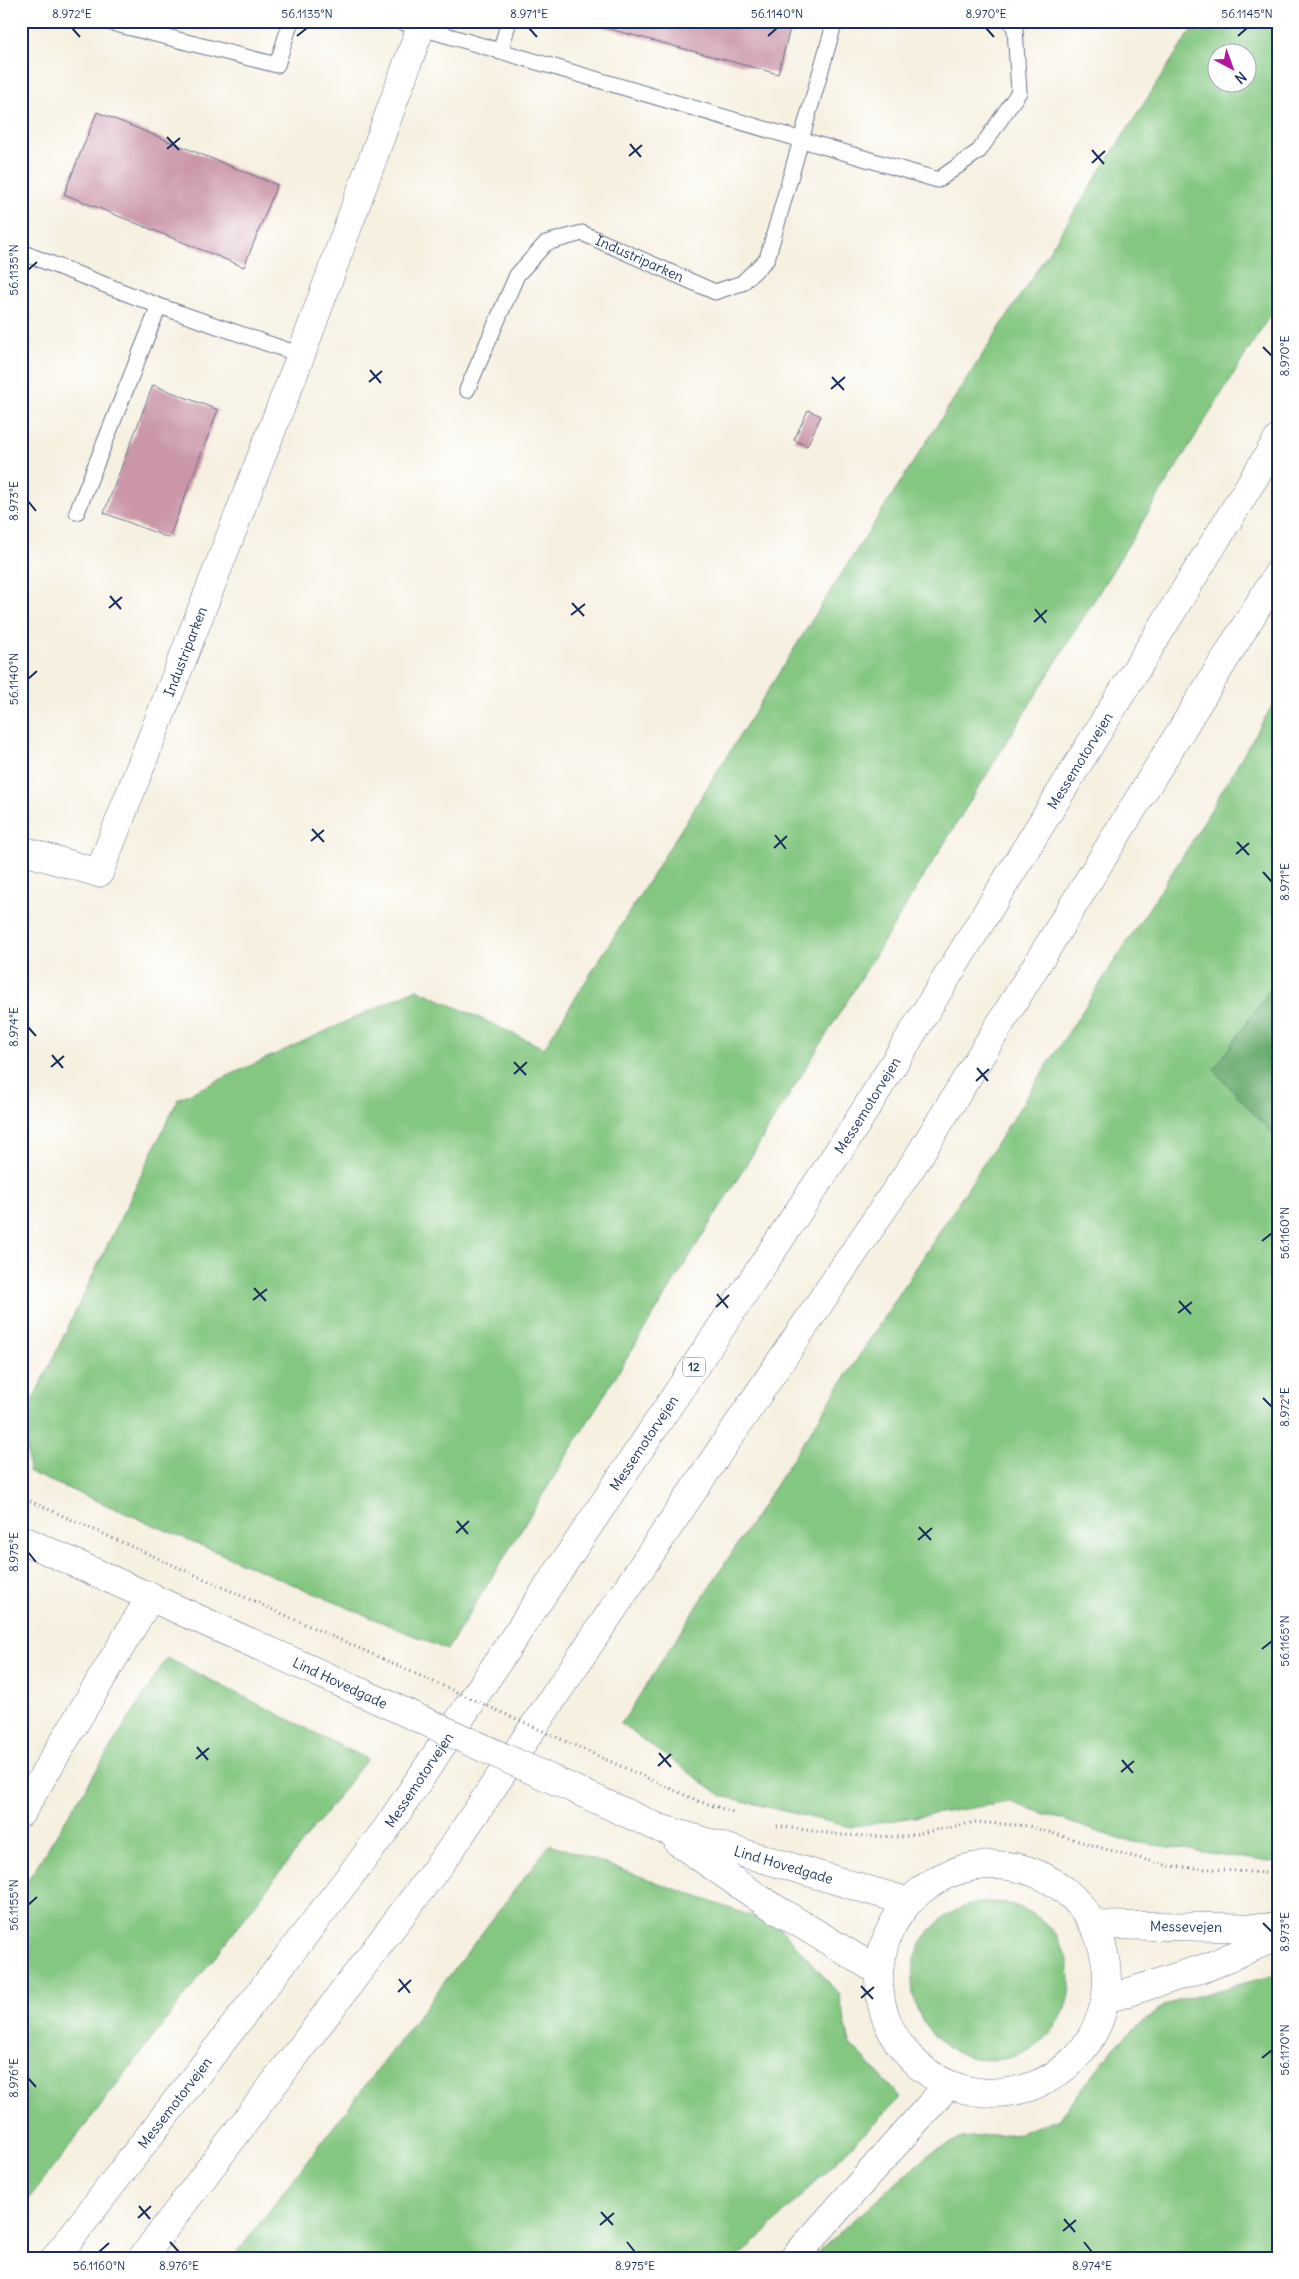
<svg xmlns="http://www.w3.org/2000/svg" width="1299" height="2279" font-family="Delius,sans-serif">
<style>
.green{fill:#84c781;stroke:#507b70;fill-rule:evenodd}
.forest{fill:#6bac6f;stroke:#436e66}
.building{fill:#ca96a8}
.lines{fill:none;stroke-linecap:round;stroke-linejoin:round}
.service-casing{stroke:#68738c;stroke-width:17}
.minor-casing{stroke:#68738c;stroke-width:29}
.secondary-casing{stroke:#68738c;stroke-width:29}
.motorway-casing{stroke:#68738c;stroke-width:29}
.path{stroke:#68738c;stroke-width:3;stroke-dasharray:1 4;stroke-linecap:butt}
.service{stroke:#fff;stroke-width:15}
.minor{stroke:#fff;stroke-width:28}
.secondary{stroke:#fff;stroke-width:28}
.motorway{stroke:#fff;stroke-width:28}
.secondary-bridge-casing{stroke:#68738c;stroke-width:29;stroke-linecap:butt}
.path-bridge{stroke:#68738c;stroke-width:3;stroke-dasharray:1 4;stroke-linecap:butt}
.secondary-bridge{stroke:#fff;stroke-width:28}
.ticks{fill:none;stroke:#1b2f5e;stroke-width:2}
.labels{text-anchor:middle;stroke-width:4;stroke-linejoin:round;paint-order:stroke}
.shield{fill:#fff;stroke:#5f6d8e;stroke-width:1}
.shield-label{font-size:12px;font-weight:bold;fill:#1b2f5e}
.street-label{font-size:14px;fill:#1b2f5e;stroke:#fff}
.neatline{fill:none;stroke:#1b2f5e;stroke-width:2}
.ticks-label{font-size:12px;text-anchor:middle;fill:#1b2f5e}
</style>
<rect width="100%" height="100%" fill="#fff"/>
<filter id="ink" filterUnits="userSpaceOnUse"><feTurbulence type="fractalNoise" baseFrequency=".02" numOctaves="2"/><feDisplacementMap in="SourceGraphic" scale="10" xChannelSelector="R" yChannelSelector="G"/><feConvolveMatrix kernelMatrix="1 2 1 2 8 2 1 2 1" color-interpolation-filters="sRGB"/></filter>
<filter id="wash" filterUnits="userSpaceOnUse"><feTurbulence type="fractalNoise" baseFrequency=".0096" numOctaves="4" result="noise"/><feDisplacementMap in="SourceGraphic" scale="20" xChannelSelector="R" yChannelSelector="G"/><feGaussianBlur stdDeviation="1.12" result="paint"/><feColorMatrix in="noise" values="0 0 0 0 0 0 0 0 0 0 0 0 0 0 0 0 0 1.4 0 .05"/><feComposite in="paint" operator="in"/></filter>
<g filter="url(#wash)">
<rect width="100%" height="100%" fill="#f6f0e0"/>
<g class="green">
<path d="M1197,21H1278V302L447,1650L29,1472L24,1418L178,1099L417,989L544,1048L829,593ZM1216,52H1246V82H1216Z"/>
<path d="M1278,696V978L1214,1070L1278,1140V1861L1270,1862L1122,1840L1010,1802L850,1827L722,1796L621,1724L1191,843Z"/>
<path d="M167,1658L367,1759L21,2209V1891Z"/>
<path d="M550,1844L779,1926L839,1994L850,2044L901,2097L749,2248L735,2258H233Z"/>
<circle cx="991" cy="1981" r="79"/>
<path d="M1278,1974V2258H811L928,2155L962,2138L1019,2133L1059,2118L1116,2045L1164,2005Z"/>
</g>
<path class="forest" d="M1278,978V1140L1214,1070Z"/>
<g id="blocks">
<g class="building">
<path d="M580,21H792L778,74Z"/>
<path d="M97,112L277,185L244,267L64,194Z"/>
<path d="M153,385L218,410L169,538L104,513Z"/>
<path d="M808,410L821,416L807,446L794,440Z"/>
</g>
</g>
</g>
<g filter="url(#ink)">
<use href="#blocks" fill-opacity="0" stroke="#68738c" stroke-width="1"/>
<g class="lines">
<g class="service-casing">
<g id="service">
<path d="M104,21L277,65L291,21"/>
<path d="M398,21L938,180L979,151L1019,92L1015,29L1011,21"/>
<path d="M500,52L509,21"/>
<path d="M21,252L159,306L301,355"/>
<path id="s1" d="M467,390L517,275L546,243L582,233L715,292L742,283L767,259L835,21"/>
<path d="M77,512L159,306"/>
</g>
</g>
<g class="minor-casing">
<g id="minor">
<path id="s2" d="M21,850L99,873L301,355L423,21"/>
</g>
</g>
<g class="secondary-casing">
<g id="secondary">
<path d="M21,1539L352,1688"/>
<path id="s3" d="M659,1828L909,1902"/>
<path d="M678,1842L763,1901L878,1971"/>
<circle cx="993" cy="1979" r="114"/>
<path id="s4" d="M1095,1925L1278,1928"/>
<path d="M1107,1999L1210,1966L1278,1936"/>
</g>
</g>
<g class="motorway-casing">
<g id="motorway">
<path d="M21,1813L151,1596"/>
<path id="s5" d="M55,2258L387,1828L854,1128L1278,439"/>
<path d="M142,2258L449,1852L915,1162L1278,573"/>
<path d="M794,2258L948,2085"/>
</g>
</g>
<g class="path">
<path d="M21,1497L383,1659"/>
<path d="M698,1801L733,1812"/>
<path d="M777,1826L842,1835L901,1837L976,1822L1028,1826L1109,1850L1169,1866L1278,1874"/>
</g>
<use href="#service" class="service"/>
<use href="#minor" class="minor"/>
<use href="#secondary" class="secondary"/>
<use href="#motorway" class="motorway"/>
<g class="secondary-bridge-casing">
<path id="secondary-bridge" d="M352,1688L659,1828"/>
</g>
<path class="path-bridge" d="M383,1659L698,1801"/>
<use href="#secondary-bridge" class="secondary-bridge"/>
</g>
</g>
<path class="ticks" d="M72,28L80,37M529,28L537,37M986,28L994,37M297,36L307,28M768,36L777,28M1238,36L1247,28M167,137L179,150M630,144L641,157M167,149L180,138M1092,150L1104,164M629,156L642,145M1092,163L1105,151M28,270L37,262M1263,347L1272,356M370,370L381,383M832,377L844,390M369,382L382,371M831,389L845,377M28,501L36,511M110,596L121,609M572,603L584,616M109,608L122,597M1035,609L1046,623M571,615L585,604M1034,622L1047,610M28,679L37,671M312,829L324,842M775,835L786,849M311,841L324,830M1237,842L1249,855M774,848L787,836M1236,854L1249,843M1263,872L1272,882M28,1027L36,1036M52,1055L63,1068M514,1062L526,1075M51,1067L64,1056M977,1068L988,1081M514,1074L527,1062M976,1081L989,1069M1262,1241L1272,1233M254,1288L266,1301M717,1294L728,1308M253,1300L267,1289M1179,1301L1191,1314M716,1307L729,1295M1178,1313L1192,1302M1263,1398L1272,1407M457,1521L468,1534M919,1527L931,1540M456,1533L469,1521M918,1540L932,1528M28,1552L36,1562M1262,1649L1272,1641M197,1747L208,1760M659,1753L671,1767M196,1759L209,1748M1122,1760L1133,1773M658,1766L671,1754M1121,1772L1134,1761M28,1905L37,1897M1263,1923L1272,1932M399,1979L410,1993M861,1986L873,1999M398,1992L411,1980M861,1998L874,1987M1262,2058L1272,2050M28,2078L36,2087M139,2206L150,2219M601,2212L613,2225M138,2218L151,2206M1064,2219L1075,2232M600,2225L614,2213M1063,2231L1076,2220M170,2242L179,2252M627,2242L635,2252M1084,2242L1092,2252M99,2252L109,2243"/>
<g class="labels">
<rect class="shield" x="683" y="1357.5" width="22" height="19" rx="4"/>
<g class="shield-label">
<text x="694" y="1371">12</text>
</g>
<g class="street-label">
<text dy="5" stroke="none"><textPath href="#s1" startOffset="269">Industriparken</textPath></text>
<text dy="5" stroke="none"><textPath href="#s2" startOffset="319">Industriparken</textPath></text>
<text dy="5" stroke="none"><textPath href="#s5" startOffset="1816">Messemotorvejen</textPath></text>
<text dy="5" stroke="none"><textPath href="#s5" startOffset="1411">Messemotorvejen</textPath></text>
<text dy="5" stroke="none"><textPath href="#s5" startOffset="1006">Messemotorvejen</textPath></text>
<text transform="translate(340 1683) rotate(25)" y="5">Lind Hovedgade</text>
<text dy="5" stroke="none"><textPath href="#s5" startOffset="601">Messemotorvejen</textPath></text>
<text dy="5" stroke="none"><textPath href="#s3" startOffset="130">Lind Hovedgade</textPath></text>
<text dy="5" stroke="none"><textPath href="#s4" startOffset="91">Messevejen</textPath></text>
<text dy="5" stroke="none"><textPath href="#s5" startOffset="196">Messemotorvejen</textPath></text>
</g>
</g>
<rect width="1299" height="2279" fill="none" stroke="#fff" stroke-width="55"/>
<g transform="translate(1232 68) rotate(139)"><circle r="24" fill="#ffffff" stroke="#a4acbf"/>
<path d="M0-4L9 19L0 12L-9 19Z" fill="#b5179e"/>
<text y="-8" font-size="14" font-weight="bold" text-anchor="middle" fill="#1b2f5e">N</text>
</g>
<rect x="28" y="28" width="1244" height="2224" class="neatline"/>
<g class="ticks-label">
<text x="72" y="18">8.972°E</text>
<text x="307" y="18">56.1135°N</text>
<text x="529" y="18">8.971°E</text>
<text x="777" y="18">56.1140°N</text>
<text x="986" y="18">8.970°E</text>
<text x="1247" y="18">56.1145°N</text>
<text transform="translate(14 270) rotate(-90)" y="4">56.1135°N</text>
<text transform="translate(1285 356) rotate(-90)" y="4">8.970°E</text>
<text transform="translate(14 501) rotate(-90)" y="4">8.973°E</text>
<text transform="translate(14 679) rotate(-90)" y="4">56.1140°N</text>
<text transform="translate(1285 882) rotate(-90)" y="4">8.971°E</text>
<text transform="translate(14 1027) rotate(-90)" y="4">8.974°E</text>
<text transform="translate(1285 1233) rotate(-90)" y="4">56.1160°N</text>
<text transform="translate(1285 1407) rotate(-90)" y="4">8.972°E</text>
<text transform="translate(14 1552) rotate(-90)" y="4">8.975°E</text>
<text transform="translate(1285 1641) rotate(-90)" y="4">56.1165°N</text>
<text transform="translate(14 1905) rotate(-90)" y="4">56.1155°N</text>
<text transform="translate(1285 1932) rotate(-90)" y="4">8.973°E</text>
<text transform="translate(1285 2050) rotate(-90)" y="4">56.1170°N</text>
<text transform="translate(14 2078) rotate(-90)" y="4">8.976°E</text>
<text x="99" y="2270">56.1160°N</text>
<text x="179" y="2270">8.976°E</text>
<text x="635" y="2270">8.975°E</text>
<text x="1092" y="2270">8.974°E</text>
</g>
</svg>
